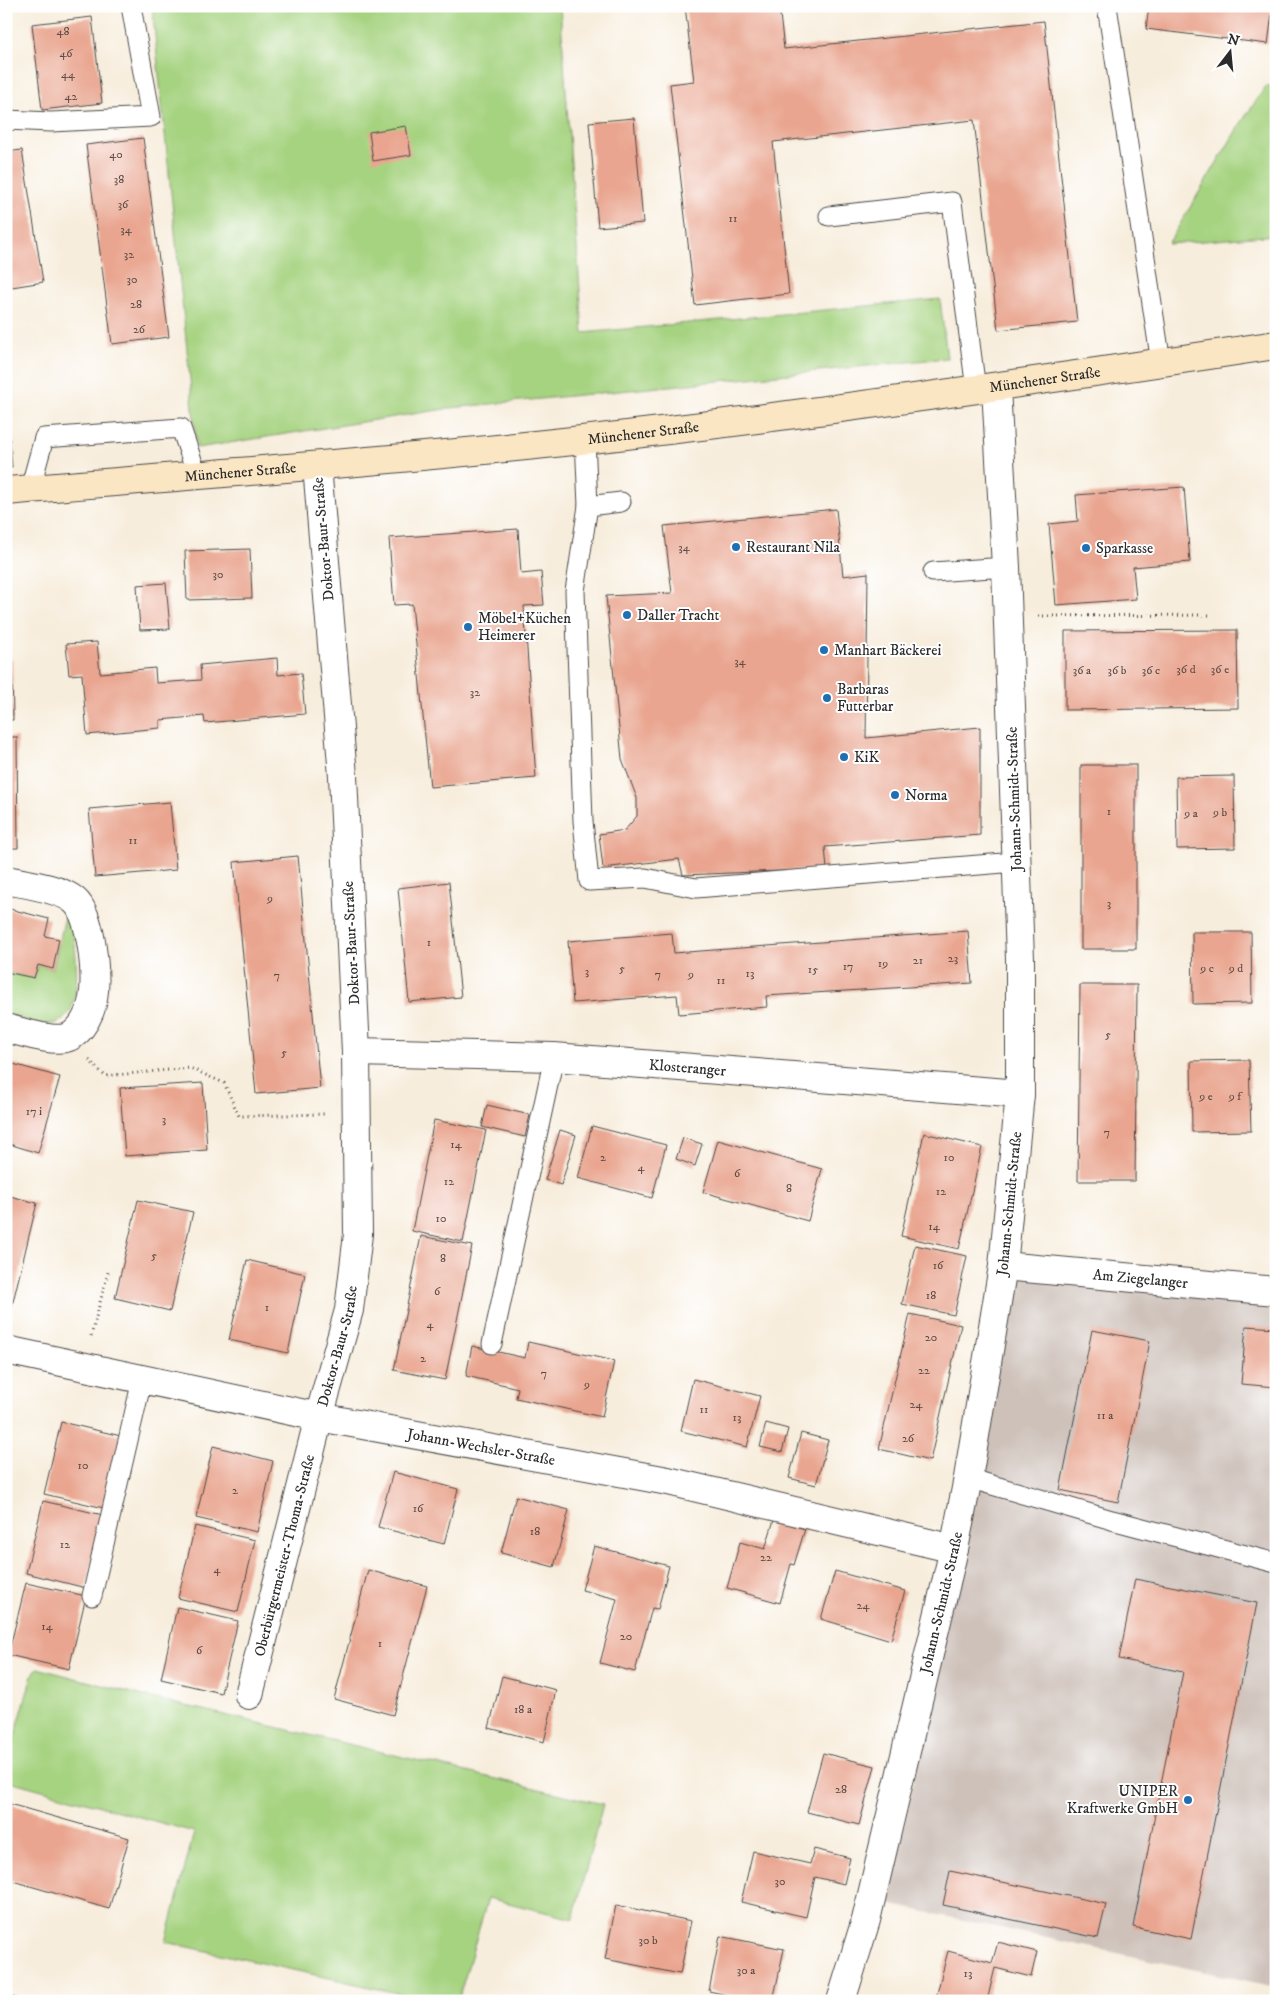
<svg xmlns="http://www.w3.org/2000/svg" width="1282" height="2007" font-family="'IM FELL DW Pica',serif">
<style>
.industrial{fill:#cec1ba}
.green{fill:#a6d380;stroke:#687f56}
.building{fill:#e9a58f}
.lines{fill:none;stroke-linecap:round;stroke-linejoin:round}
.lane-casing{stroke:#4a4846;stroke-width:21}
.street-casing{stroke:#4a4846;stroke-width:30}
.secondary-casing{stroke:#4a4846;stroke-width:30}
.path{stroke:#4a4846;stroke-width:3;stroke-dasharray:1 4;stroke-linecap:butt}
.lane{stroke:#fff;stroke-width:19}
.street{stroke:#fff;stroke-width:28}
.secondary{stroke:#fbe6c4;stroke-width:28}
.poi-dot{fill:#1f6fb2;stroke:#fff;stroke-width:2}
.labels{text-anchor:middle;stroke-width:4;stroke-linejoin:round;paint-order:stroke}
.number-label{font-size:12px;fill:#5a4a44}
.street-label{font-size:15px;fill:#2b2b2b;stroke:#fff}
.poi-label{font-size:15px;fill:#2b2b2b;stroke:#fff;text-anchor:start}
</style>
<rect width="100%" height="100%" fill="#fff"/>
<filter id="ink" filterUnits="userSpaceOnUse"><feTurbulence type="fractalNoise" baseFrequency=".02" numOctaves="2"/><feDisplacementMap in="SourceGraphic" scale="10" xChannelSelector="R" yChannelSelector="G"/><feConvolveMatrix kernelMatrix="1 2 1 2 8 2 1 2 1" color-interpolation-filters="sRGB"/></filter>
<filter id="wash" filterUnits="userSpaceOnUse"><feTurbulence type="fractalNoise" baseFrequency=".0096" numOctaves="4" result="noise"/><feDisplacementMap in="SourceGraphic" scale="20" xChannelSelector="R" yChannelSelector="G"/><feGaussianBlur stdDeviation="1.12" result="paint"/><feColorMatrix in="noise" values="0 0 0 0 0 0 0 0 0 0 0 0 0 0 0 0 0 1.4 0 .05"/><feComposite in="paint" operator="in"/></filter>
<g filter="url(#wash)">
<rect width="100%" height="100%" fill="#f7eddc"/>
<path class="industrial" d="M1007,1271L1276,1299V1987L888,1904L960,1550Z"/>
<g class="green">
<path d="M152,6H560L583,333L940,299L947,358L451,408L197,448Z"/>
<path d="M1266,86L1276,88V235L1168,244L1239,126Z"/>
<path d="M66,912L73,922L74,931C75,956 86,1019 52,1024C37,1026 20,1019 6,1016V972L34,978L38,965L53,969Z"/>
<path d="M37,1668L148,1697L603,1804L573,1919L488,1898L458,2001H433L166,1942L194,1832L6,1780V1767L32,1676Z"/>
</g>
<g id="blocks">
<g class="building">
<path d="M685,6H779L784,49L1044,21L1077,322L998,330L974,120L773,142L789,294L695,305L670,84L694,81Z"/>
<path d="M1149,6H1273L1268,44L1146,29Z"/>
<path d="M92,17L102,103L42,110L32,24Z"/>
<path d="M634,118L643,223L598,227L589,122Z"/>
<path d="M406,126L411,155L373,161L369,132Z"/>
<path d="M143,138L169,337L112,344L86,145Z"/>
<path d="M22,150L43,282L6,288V152Z"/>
<path d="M6,391L12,467L6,468Z"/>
<path d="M1184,487L1190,562L1133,567L1136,599L1056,605L1049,524L1078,521L1076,495Z"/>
<path d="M836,509L843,576L868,573L866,738L980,727V835L825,847L827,869L683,875L679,859L603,868L599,834L625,830L637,816V798L622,759L606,596L672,593L664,526Z"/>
<path d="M518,529L521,574L541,572L544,605L524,606L536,778L430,787L412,604L394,605L389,538Z"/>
<path d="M250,549L252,598L187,600L185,551Z"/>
<path d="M166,583L170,629L140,630L137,585Z"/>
<path d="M1237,630L1238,708L1065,710V631Z"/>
<path d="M97,642L100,673L155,668L156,683L201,680L200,665L277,658L278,675L301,673L305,714L205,723L204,716L160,720V728L87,735L82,674L69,675L66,644Z"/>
<path d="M6,659H12L13,720H6Z"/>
<path d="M6,737H17L18,848H6Z"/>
<rect x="1081" y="765" width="55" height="184"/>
<path d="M1234,776L1235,848L1177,849L1176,777Z"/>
<path d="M170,802L176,870L95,877L89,809Z"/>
<path d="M298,856L320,1088L256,1094L234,862Z"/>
<path d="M449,882L461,997L409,1002L398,888Z"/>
<path d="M6,908L49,919L45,936L59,939L53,969L38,965L34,978L6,972Z"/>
<path d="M968,931L972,983L766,996L767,1007L679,1014L677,995L573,1003L568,941L672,933L674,953Z"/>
<path d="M1192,932H1251L1252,1003L1193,1004Z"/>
<path d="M1080,985H1137L1135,1181H1078Z"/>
<path d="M1249,1060L1251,1131L1192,1132L1191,1061Z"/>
<path d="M6,1062L60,1077L38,1153L6,1143Z"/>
<path d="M203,1083L207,1150L125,1156L120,1088Z"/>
<path d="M487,1105L530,1115L525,1137L482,1127Z"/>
<path d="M434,1120L486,1130L463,1242L412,1231Z"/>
<path d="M592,1126L666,1145L652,1198L578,1178Z"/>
<path d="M560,1130L576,1135L561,1185L545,1180Z"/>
<path d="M924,1133L982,1147L959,1249L901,1236Z"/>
<path d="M683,1138L702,1144L695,1166L676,1159Z"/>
<path d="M718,1140L822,1169L808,1221L703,1192Z"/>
<path d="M6,1195L37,1203L10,1314L6,1313Z"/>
<path d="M138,1200L193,1212L170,1311L115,1298Z"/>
<path d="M421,1236L472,1246L445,1380L394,1370Z"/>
<path d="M915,1245L967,1256L954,1315L902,1304Z"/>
<path d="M247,1260L305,1274L288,1353L229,1340Z"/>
<path d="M910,1314L961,1325L930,1461L879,1449Z"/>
<path d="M1246,1326L1276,1328V1387L1241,1384Z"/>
<path d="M1092,1330L1150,1341L1118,1502L1060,1490Z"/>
<path d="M528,1342L614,1361L602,1417L516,1398L518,1388L466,1376L472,1346L525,1358Z"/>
<path d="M693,1379L760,1396L747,1447L681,1431Z"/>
<path d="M61,1422L121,1436L104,1508L44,1494Z"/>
<path d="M766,1423L788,1429L782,1452L760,1447Z"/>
<path d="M801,1433L828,1440L816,1485L789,1478Z"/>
<path d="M213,1446L273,1461L257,1532L196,1518Z"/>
<path d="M393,1472L458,1489L444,1544L378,1527Z"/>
<path d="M516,1496L569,1510L554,1567L501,1553Z"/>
<path d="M43,1501L103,1515L86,1588L26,1573Z"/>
<path d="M774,1520L805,1529L794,1565L791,1564L780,1603L727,1588L740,1542L765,1549Z"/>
<path d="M195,1526L255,1540L238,1612L178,1598Z"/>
<path d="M594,1546L669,1566L658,1609L652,1608L635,1672L600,1663L617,1599L582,1590Z"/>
<path d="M368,1570L427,1586L393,1715L334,1699Z"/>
<path d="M835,1571L905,1591L891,1640L821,1619Z"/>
<path d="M1135,1579L1257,1603L1191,1939L1133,1927L1183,1672L1119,1659Z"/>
<path d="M26,1583L86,1596L69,1669L8,1655Z"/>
<path d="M177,1607L238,1621L221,1693L161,1679Z"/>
<path d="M502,1676L556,1690L544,1742L489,1728Z"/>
<path d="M6,1717L13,1719L7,1742H6Z"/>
<path d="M823,1753L875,1766L859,1825L807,1812Z"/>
<path d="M6,1803L129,1838L109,1909L6,1879Z"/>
<path d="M814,1849L850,1858L844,1884L815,1877L806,1917L741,1902L753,1851L810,1864Z"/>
<path d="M950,1871L1106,1904L1098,1938L943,1905Z"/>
<path d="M616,1905L691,1921L680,1974L605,1959Z"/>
<path d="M720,1936L784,1949L773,2001H754L709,1991Z"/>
<path d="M998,1942L1037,1952L1031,1977L995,1968L987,2001H935L948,1951L992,1963Z"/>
<path d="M6,1995L23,2000V2001H6Z"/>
</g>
</g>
</g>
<g filter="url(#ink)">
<use href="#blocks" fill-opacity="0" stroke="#4a4846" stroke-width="1"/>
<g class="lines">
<g class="lane-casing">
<g id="lane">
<path d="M1107,6L1161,363"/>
<path d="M6,120L51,122L151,117L131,6"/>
<path d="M829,216L952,202L976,390"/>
<path d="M585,439L588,506L621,502"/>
<path d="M30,489L44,438L181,428L197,475"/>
<path d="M588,506L575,591L583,821L589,881L645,878L696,888L1016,862"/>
<path d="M933,572L1006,567"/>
<path d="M492,1344L554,1057"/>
<path d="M968,1478L1112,1520L1276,1563"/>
<path d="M92,1596L142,1380"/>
</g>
</g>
<g class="street-casing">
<g id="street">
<path d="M6,880C25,884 61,888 75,901C92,916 97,977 93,999C91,1012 82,1031 69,1037C55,1043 22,1032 6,1028"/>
<path id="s1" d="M356,1052L554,1057L1020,1094"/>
<path id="s2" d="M1003,1266L1276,1291"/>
<path id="s3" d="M6,1350L319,1417L668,1481L954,1549"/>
<path id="s4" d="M249,1695L319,1417L349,1310L358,1234L356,1052L343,776L317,466"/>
<path id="s5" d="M841,2001L866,1920L954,1549L968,1478L1003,1266L1020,1094V959L1006,567L996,388"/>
</g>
</g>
<g class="secondary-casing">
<g id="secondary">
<path id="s6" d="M6,491C198,475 391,461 582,440C814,414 1045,380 1276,345"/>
</g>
</g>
<g class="path">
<path d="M1038,616L1213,615"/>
<path d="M89,1060L105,1076L190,1068L224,1083L239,1116L326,1114"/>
<path d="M91,1336L109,1269"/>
</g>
<use href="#lane" class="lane"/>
<use href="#street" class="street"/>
<use href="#secondary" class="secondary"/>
</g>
</g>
<g class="poi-dot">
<circle cx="736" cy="547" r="5"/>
<circle cx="1086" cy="548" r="5"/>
<circle cx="627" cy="615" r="5"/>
<circle cx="468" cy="627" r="5"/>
<circle cx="824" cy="650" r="5"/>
<circle cx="827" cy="698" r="5"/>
<circle cx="844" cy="757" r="5"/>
<circle cx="895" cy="795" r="5"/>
<circle cx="1188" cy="1800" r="5"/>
</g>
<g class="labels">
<g class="number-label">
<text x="63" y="35">48</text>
<text x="66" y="57">46</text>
<text x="68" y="78">44</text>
<text x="71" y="100">42</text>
<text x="116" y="158">40</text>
<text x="119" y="183">38</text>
<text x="123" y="208">36</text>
<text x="733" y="222">11</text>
<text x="126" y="233">34</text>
<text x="129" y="258">32</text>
<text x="132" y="283">30</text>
<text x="136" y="308">28</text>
<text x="139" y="333">26</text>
<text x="684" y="551">34</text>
<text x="218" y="578">30</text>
<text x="740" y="665">34</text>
<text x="1186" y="673">36 d</text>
<text x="1220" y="673">36 e</text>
<text x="1082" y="674">36 a</text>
<text x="1117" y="674">36 b</text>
<text x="1151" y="674">36 c</text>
<text x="475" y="696">32</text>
<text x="1109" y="815">1</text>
<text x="1220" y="816">9 b</text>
<text x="1191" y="817">9 a</text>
<text x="133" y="844">11</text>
<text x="270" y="902">9</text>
<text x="1109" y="907">3</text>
<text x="429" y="946">1</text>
<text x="953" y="962">23</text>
<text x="918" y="964">21</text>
<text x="883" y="967">19</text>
<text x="848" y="970">17</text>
<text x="622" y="972">5</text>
<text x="1207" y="972">9 c</text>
<text x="1236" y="972">9 d</text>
<text x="813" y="973">15</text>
<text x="587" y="975">3</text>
<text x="750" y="977">13</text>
<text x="658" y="978">7</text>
<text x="691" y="978">9</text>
<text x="277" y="979">7</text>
<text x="721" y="984">11</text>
<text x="1108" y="1038">5</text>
<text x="284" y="1056">5</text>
<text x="1206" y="1100">9 e</text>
<text x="1235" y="1100">9 f</text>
<text x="34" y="1115">17 i</text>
<text x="164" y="1123">3</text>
<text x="1107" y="1136">7</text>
<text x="456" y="1148">14</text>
<text x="603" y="1161">2</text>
<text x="949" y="1161">10</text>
<text x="641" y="1171">4</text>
<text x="737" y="1177">6</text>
<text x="449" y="1185">12</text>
<text x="789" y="1192">8</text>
<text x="941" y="1195">12</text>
<text x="441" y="1222">10</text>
<text x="934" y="1230">14</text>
<text x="154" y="1259">5</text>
<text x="443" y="1262">8</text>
<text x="938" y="1269">16</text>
<text x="437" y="1295">6</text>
<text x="931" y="1299">18</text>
<text x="267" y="1311">1</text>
<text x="430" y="1328">4</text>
<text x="931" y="1341">20</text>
<text x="423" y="1362">2</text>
<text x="924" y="1374">22</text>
<text x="544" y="1377">7</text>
<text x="587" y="1388">9</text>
<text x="916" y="1408">24</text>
<text x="704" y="1413">11</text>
<text x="1105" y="1419">11 a</text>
<text x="737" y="1421">13</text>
<text x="908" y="1442">26</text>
<text x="83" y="1469">10</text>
<text x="235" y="1494">2</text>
<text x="418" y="1512">16</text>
<text x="535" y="1535">18</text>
<text x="65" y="1548">12</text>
<text x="766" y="1561">22</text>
<text x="217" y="1573">4</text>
<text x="863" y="1609">24</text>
<text x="47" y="1630">14</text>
<text x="626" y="1640">20</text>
<text x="380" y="1647">1</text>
<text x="199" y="1654">6</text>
<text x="523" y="1713">18 a</text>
<text x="841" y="1793">28</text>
<text x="780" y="1885">30</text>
<text x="648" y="1944">30 b</text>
<text x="746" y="1974">30 a</text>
<text x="968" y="1977">13</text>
</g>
<g class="street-label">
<text dy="5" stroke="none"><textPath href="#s6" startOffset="1045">Münchener Straße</textPath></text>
<text dy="5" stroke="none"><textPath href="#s6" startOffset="640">Münchener Straße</textPath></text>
<text dy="5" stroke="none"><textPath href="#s6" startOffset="235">Münchener Straße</textPath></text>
<text transform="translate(323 539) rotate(-95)" y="5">Doktor-Baur-Straße</text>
<text transform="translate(1014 799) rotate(-92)" y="5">Johann-Schmidt-Straße</text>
<text transform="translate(351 943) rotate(-93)" y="5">Doktor-Baur-Straße</text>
<text dy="5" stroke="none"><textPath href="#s1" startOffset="332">Klosteranger</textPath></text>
<text dy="5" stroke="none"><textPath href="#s5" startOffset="816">Johann-Schmidt-Straße</textPath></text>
<text dy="5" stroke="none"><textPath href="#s2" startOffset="138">Am Ziegelanger</textPath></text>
<text dy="5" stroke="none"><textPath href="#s4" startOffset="360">Doktor-Baur-Straße</textPath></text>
<text dy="5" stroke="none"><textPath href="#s3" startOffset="485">Johann-Wechsler-Straße</textPath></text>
<text dy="5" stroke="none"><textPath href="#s4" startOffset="144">Oberbürgermeister-Thoma-Straße</textPath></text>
<text dy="5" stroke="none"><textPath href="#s5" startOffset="411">Johann-Schmidt-Straße</textPath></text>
</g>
<g class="poi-label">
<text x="746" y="552">Restaurant Nila</text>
<text x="1096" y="553">Sparkasse</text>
<text x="637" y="620">Daller Tracht</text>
<text x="478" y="623">Möbel+Küchen<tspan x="478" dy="17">Heimerer</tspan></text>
<text x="834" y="655">Manhart Bäckerei</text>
<text x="837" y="694">Barbaras<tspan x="837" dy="17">Futterbar</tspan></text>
<text x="854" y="762">KiK</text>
<text x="905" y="800">Norma</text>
<text x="1178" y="1796" text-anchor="end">UNIPER<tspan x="1178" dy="17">Kraftwerke GmbH</tspan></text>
</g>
</g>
<rect width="1282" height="2007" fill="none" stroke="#fff" stroke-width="25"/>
<g transform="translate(1230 52) rotate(16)" stroke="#ffffff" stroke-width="4" paint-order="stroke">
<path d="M0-4L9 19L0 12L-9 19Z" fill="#2b2b2b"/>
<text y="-8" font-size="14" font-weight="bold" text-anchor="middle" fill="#2b2b2b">N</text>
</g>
</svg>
